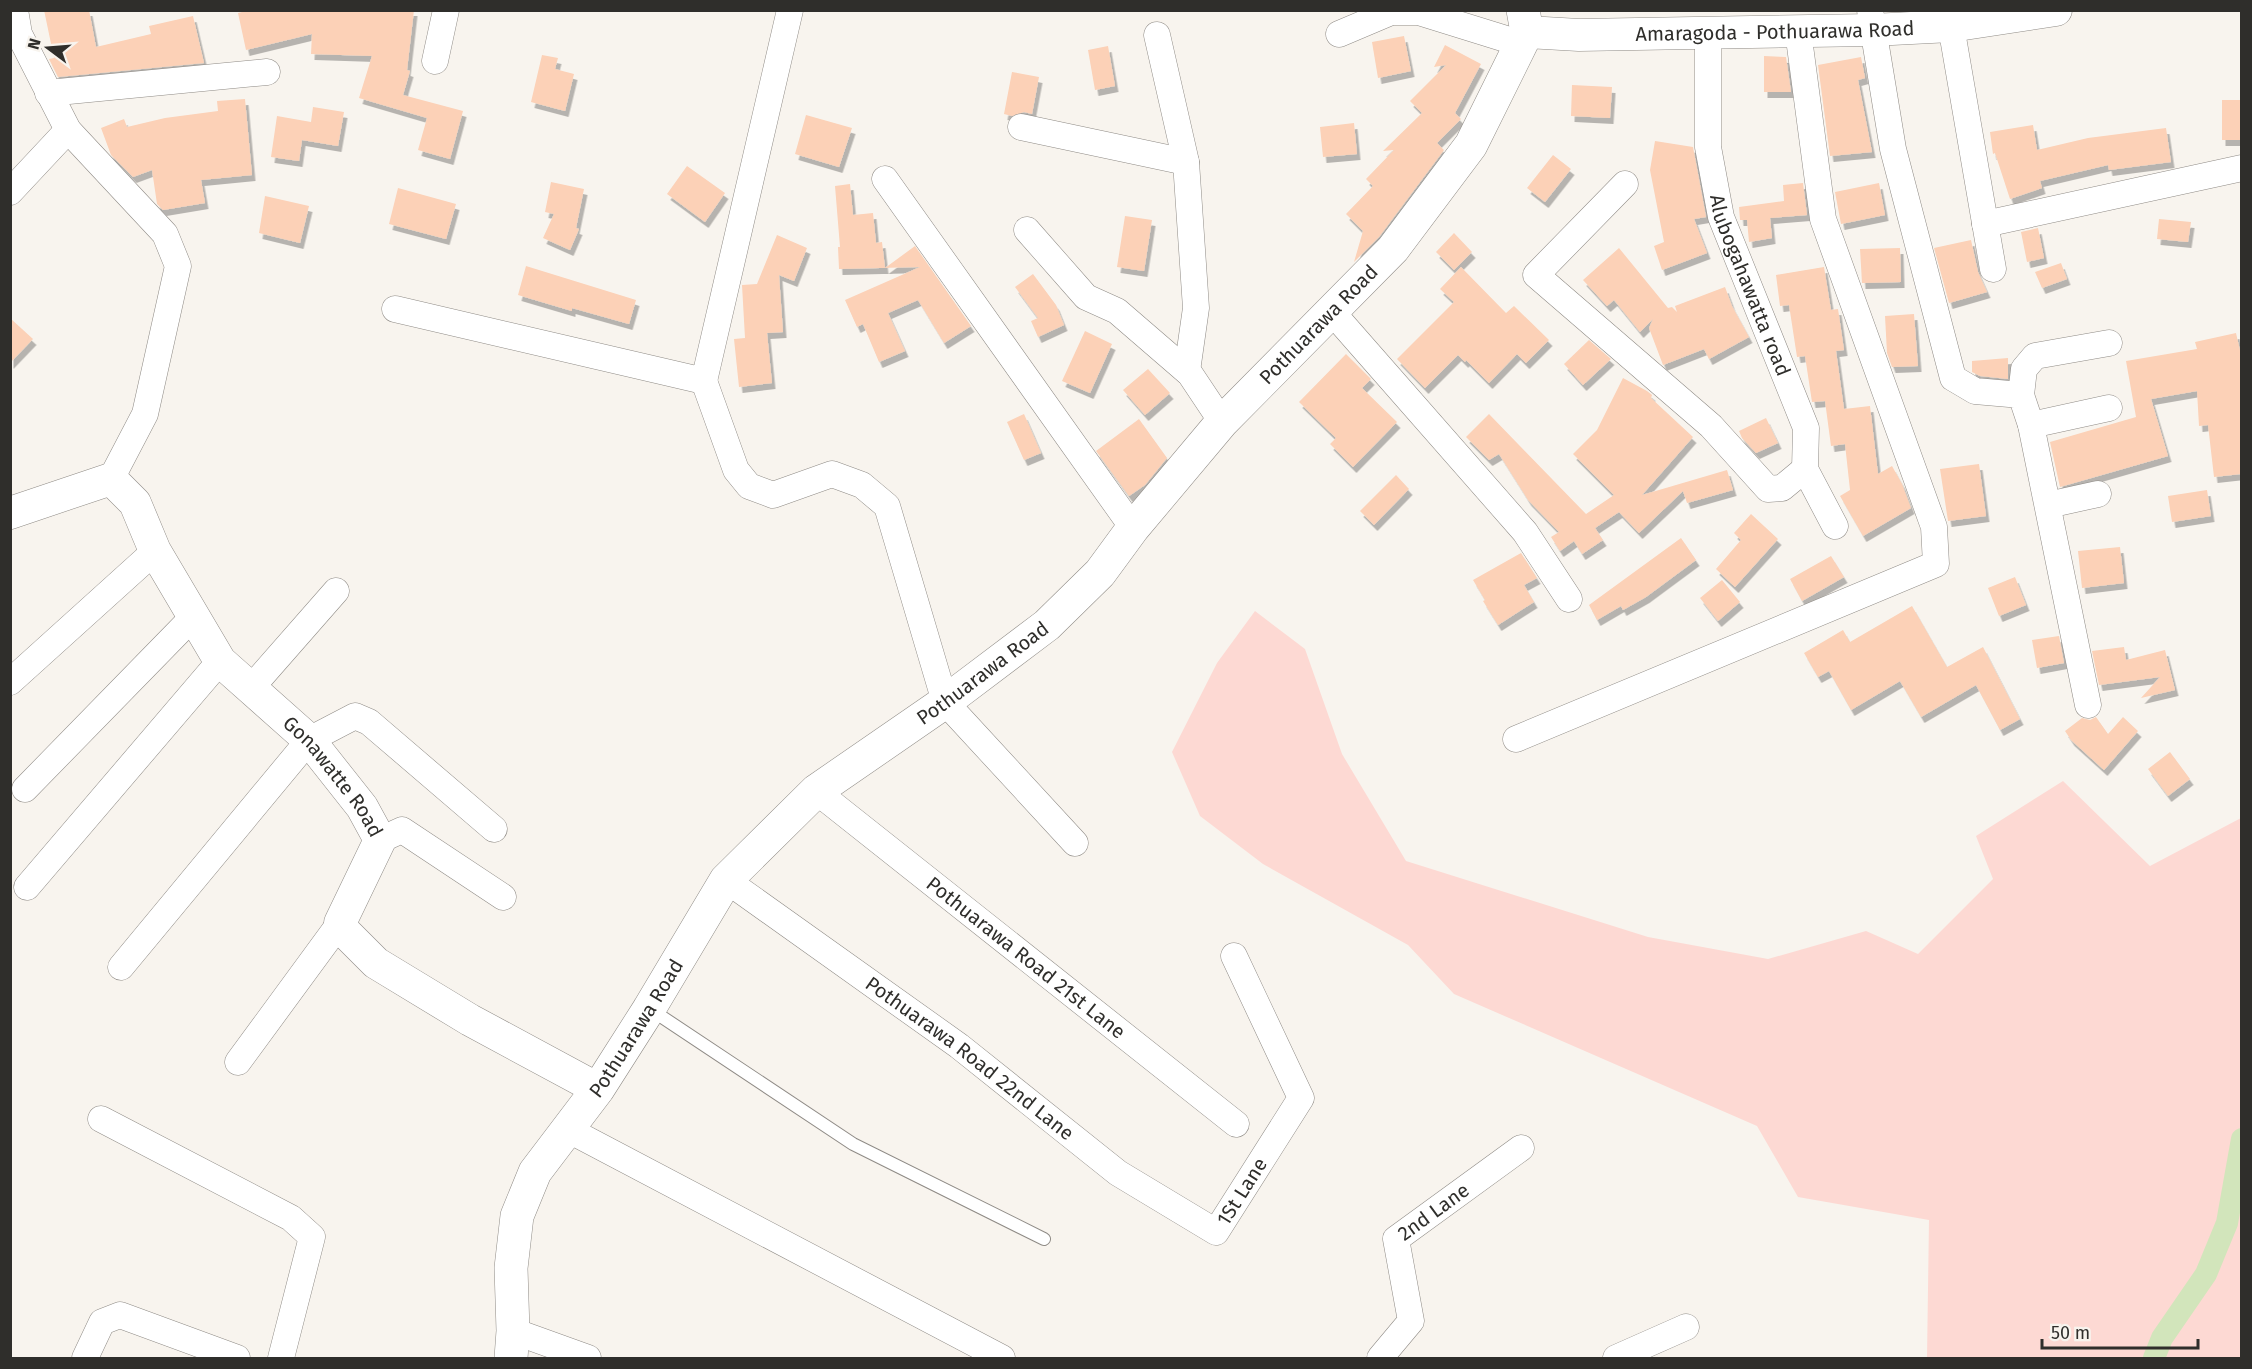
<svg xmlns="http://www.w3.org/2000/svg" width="2252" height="1369" font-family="'Fira Sans',sans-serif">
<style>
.green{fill:#fdd9d3}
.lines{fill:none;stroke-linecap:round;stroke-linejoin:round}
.canal{stroke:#d2e5bb;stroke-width:22}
.building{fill:#fcd1b7;filter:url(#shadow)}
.service-casing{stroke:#8f8b86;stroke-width:14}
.minor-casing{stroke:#8f8b86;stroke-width:27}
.tertiary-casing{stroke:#8f8b86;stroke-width:33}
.primary-casing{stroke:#8f8b86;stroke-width:34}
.service{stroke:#fff;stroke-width:12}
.minor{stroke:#fff;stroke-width:26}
.tertiary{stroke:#fff;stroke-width:32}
.primary{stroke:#fff;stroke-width:33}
.labels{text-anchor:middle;stroke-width:4.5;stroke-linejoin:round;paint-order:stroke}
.street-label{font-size:20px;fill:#2f2e2b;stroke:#f8f4ee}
</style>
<defs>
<filter id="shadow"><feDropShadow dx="3.5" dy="6" stdDeviation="0" flood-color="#0004"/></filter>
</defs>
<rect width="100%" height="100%" fill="#f8f4ee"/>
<path class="green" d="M1255,611L1305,649L1342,754L1406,861L1648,937L1768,959L1866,931L1918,954L1993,879L1976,836L2063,781L2150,866L2241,818V1358H1927L1929,1220L1798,1197L1757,1126L1454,994L1408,945L1263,864L1200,816L1172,752L1217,663Z"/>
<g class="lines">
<path class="canal" d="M2154,1358L2162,1338L2206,1274L2227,1223L2242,1139"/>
</g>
<g class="building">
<path d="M44,10H89L96,47L151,34L149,26L193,16L204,63L58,77L49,59L54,58Z"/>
<path d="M250,10H414L407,70L410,71L403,95L463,111L450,159L418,150L427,118L359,98L372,56L311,54L312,34L246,50L238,13Z"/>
<path d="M1404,36L1411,71L1378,78L1372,42Z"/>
<path d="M1445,45L1481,64L1455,113L1461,119L1437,143L1444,150L1379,237L1354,262L1363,231L1346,214L1373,186L1366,179L1394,150L1383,151L1422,113L1410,101L1446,65L1434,67Z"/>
<path d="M1108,46L1115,86L1095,90L1088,50Z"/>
<path d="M542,55L558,58L555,69L574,74L565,111L531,102Z"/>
<path d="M1764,56L1786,57L1791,92H1764Z"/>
<path d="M1861,57L1865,78L1858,80L1872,152L1830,156L1818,65Z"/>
<path d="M1012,72L1039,77L1032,114L1024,112L1012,116L1004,114Z"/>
<path d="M1572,85L1612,87L1610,118L1571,116Z"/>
<path d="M245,99L252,175L201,180L205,203L163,210L157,204L152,170L133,177L111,155L101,128L124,119L127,127L165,118L218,111L217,101Z"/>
<rect x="2222" y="100" width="19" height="40"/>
<path d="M313,107L344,112L338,146L302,140L299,161L271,157L277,116L311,122Z"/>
<path d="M806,115L852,128L839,167L795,154Z"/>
<path d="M1354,123L1357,154L1323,157L1320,127Z"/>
<path d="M2033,125L2037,150L2088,138L2166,128L2171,162L2109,170L2108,165L2040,181L2042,188L2010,199L1995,153L1993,154L1990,132Z"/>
<path d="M1655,141L1693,147L1706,217L1694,219L1707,253L1662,270L1654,246L1664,242L1650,170Z"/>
<path d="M1553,155L1571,169L1545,202L1527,188Z"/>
<path d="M687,166L725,193L705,222L667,194Z"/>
<path d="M551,182L584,189L576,228L579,229L570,250L543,238L554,214L545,212Z"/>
<path d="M1803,183L1807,215L1770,218L1772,238L1749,242L1747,220H1740L1739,207L1784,201L1783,185Z"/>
<path d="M1879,183L1885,215L1841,224L1835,192Z"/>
<path d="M850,184L853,215L873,213L876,243L882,242L885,268L915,246L971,326L944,343L918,300L888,313L905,351L879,362L863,324L857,327L845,300L920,267L839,269L838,247H840L835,186Z"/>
<path d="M398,188L456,204L446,239L389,224Z"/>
<path d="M265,196L309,206L300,243L259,233Z"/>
<path d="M1125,216L1152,220L1144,271L1117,267Z"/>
<path d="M2159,219L2191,222L2188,242L2157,239Z"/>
<path d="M2038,228L2044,258L2027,262L2021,232Z"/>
<path d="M1454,233L1472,252L1454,270L1436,252Z"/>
<path d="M777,235L807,248L794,281L779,275L783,332L767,333L772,383L739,387L734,339L745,338L742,285L757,284Z"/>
<path d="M1971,240L1978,272L1987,292L1949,303L1934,248Z"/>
<path d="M1619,248L1668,308L1672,307L1677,312L1675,306L1725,287L1732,306L1749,337L1709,359L1704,349L1663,365L1649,328L1653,319L1640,332L1614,300L1607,306L1583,280Z"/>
<path d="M1900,248L1901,282L1862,283L1860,249Z"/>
<path d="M2061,263L2067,279L2042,288L2035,272Z"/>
<path d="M526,266L636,300L629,324L572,308V311L518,295Z"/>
<path d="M1461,267L1506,313L1514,306L1549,340L1526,363L1517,354L1489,383L1466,360L1465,362L1458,355L1425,388L1397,359L1454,302L1440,289Z"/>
<path d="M1824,267L1831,310L1838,309L1844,350L1836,351L1844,409L1870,406L1878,474L1892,466L1902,484L1911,508L1863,536L1840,496L1850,490L1845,444L1831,446L1825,401L1812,402L1805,356L1797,357L1789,305L1780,306L1776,275Z"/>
<path d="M1033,274L1056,305L1064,325L1038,337L1031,321L1038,318L1015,287Z"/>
<path d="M1914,314L1918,366L1892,367L1887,353L1885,316Z"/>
<path d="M10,318L33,339L10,363Z"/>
<path d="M1085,331L1112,344L1090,393L1062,381Z"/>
<path d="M2236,333L2241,355V474L2214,477L2208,425L2199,426L2197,391L2151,399L2168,456L2060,487L2050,442L2136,417L2126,361L2197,349L2195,342Z"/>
<path d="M1589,340L1611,359L1583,385L1564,364Z"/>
<path d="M1346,354L1371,379L1362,388L1397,422L1353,467L1330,444L1336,438L1299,402Z"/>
<path d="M2008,358V379L1980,376L1972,372V361Z"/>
<path d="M1148,369L1170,393L1145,415L1123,390Z"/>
<path d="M1623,378L1647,391L1652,395L1651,398L1693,437L1642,495L1727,470L1733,490L1687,503L1683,491L1639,533L1619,512L1595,528L1603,540L1582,554L1574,541L1560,551L1551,537L1559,532L1528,500L1499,454L1489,460L1466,437L1489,414L1586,514L1614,495L1573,454L1597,430Z"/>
<path d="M1024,414L1041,453L1024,460L1007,422Z"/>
<path d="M1766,418L1778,443L1756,453L1742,438L1739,431Z"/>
<path d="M1139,419L1167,458L1145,485L1129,496L1096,451Z"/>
<path d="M1979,464L1986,516L1948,521L1940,469Z"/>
<path d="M1396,475L1409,489L1374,525L1360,511Z"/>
<path d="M2207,490L2211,516L2172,522L2168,496Z"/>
<path d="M1751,514L1778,539L1735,587L1716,569L1741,540L1734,533Z"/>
<path d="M1681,538L1696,560L1646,597L1623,610L1621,606L1597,620L1589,605Z"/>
<path d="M2120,547L2124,583L2082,588L2078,551Z"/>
<path d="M1521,553L1537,578L1524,585L1534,602L1498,625L1483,601L1485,600L1473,580Z"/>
<path d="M1831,556L1844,577L1802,601L1790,579Z"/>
<path d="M2015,577L2026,605L1999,616L1988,588Z"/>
<path d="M1722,580L1740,602L1718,621L1700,598Z"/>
<path d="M1912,606L1947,667L1983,647L2020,719L2000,730L1976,685L1921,717L1900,681L1851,710L1829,671L1818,677L1804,653L1843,630L1850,642Z"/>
<path d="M2059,636L2064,663L2037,668L2032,640Z"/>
<path d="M2124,647L2126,660L2165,650L2175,690L2141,698L2160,677L2099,685L2092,651Z"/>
<path d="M2096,717L2108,734L2123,717L2138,731L2104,770L2071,740L2065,731L2082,718L2090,720Z"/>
<path d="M2170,752L2190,779L2168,796L2148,769Z"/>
</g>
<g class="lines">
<g class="service-casing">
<path id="service" d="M650,1009L853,1144L1044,1239"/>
</g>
<g class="minor-casing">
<g id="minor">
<path d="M15,10L19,34L68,130L165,234L178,266L145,414L111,479"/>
<path d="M1870,10L1893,149L1953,378L1975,391L2021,395L2031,425L2088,705"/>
<path d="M1951,26L1993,269"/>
<path d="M1339,34L1391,12H1419L1522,44"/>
<path id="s1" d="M1708,34V147L1721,217L1806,428L1805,469L1835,526"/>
<path d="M1157,35L1186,162L1196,308L1187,371"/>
<path d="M435,61L446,10"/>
<path d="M48,93L267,72"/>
<path d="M1021,127L1186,162"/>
<path d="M885,179L1133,528"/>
<path d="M1625,184L1536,275L1711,426L1768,489L1782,488L1805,469"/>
<path d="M10,192L68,130"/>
<path d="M1985,224L2242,168"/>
<path d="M1027,230L1086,297L1117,311L1190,374L1222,422"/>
<path d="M395,309L704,381L790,10"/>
<path d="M1332,312L1525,532L1569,599"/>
<path d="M704,381L736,470L749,486L773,495L832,474L862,485L887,506L945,702L1075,843"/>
<path d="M2021,395L2024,369L2035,356L2109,343"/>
<path d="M2031,425L2109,408"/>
<path d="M2048,505L2098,494"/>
<path d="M10,682L155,551"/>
<path d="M251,688L336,591"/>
<path d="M1516,739L1936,564L1934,527L1823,219L1798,31"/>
<path d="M25,789L193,617"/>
<path id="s2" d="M816,791L1236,1124"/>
<path d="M380,840L402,830L503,897"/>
<path id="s3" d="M726,880L959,1046L1118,1173L1216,1232L1301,1098L1234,956"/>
<path d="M27,887L220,661"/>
<path d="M121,967L309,740L355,716L369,722L494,829"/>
<path d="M238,1062L340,923"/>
<path d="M101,1119L291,1218L312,1237L281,1358"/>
<path d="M567,1129L1002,1358"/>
<path d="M513,1331L588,1358"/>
<path d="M85,1358L102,1322L120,1315L237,1358"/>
<path id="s4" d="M1380,1358L1411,1321L1396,1239L1521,1148"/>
<path d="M1616,1358L1686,1327"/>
</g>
</g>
<g class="tertiary-casing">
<g id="tertiary">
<path id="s5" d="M1527,32L1579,35L1872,30L1951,26L2056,10"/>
<path id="s6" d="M10,513L111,479L135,503L155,551L220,661L309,740L362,807L380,840L340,923L342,929L376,963L470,1020L598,1089"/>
</g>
</g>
<g class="primary-casing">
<g id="primary">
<path id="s7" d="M511,1358L513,1331L511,1268L517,1216L535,1172L598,1089L649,1009L726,880L816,791L945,702L1047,625L1100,573L1133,528L1222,422L1393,249L1471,145L1527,32L1523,10"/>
</g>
</g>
<use href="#service" class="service"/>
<use href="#minor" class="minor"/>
<use href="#tertiary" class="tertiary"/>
<use href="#primary" class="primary"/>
</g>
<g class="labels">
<g class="street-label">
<text dy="7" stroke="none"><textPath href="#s5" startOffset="248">Amaragoda - Pothuarawa Road</textPath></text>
<text dy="7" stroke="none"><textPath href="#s1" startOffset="258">Alubogahawatta road</textPath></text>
<text dy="7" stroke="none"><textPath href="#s7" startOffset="1356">Pothuarawa Road</textPath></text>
<text dy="7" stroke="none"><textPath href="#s7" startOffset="870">Pothuarawa Road</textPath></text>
<text dy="7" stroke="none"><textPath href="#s6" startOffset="483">Gonawatte Road</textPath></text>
<text dy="7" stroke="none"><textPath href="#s2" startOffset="268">Pothuarawa Road 21st Lane</textPath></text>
<text dy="7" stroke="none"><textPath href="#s7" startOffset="366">Pothuarawa Road</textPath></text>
<text dy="7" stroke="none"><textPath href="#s3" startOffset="302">Pothuarawa Road 22nd Lane</textPath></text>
<text dy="7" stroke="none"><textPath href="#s3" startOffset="652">1St Lane</textPath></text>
<text dy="7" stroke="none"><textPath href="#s4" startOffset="178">2nd Lane</textPath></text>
</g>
</g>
<rect width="2252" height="1369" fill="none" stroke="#2f2e2b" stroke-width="24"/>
<g transform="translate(48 48) rotate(286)" stroke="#f8f4ee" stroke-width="4.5" paint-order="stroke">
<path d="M0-4.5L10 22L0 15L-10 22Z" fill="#2f2e2b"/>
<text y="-9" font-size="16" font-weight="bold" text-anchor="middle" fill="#2f2e2b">N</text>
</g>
<path d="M2042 1339v9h156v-9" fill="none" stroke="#2f2e2b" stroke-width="3"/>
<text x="2051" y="1339" font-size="18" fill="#2f2e2b" stroke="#f8f4ee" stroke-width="4.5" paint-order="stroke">50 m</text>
</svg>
